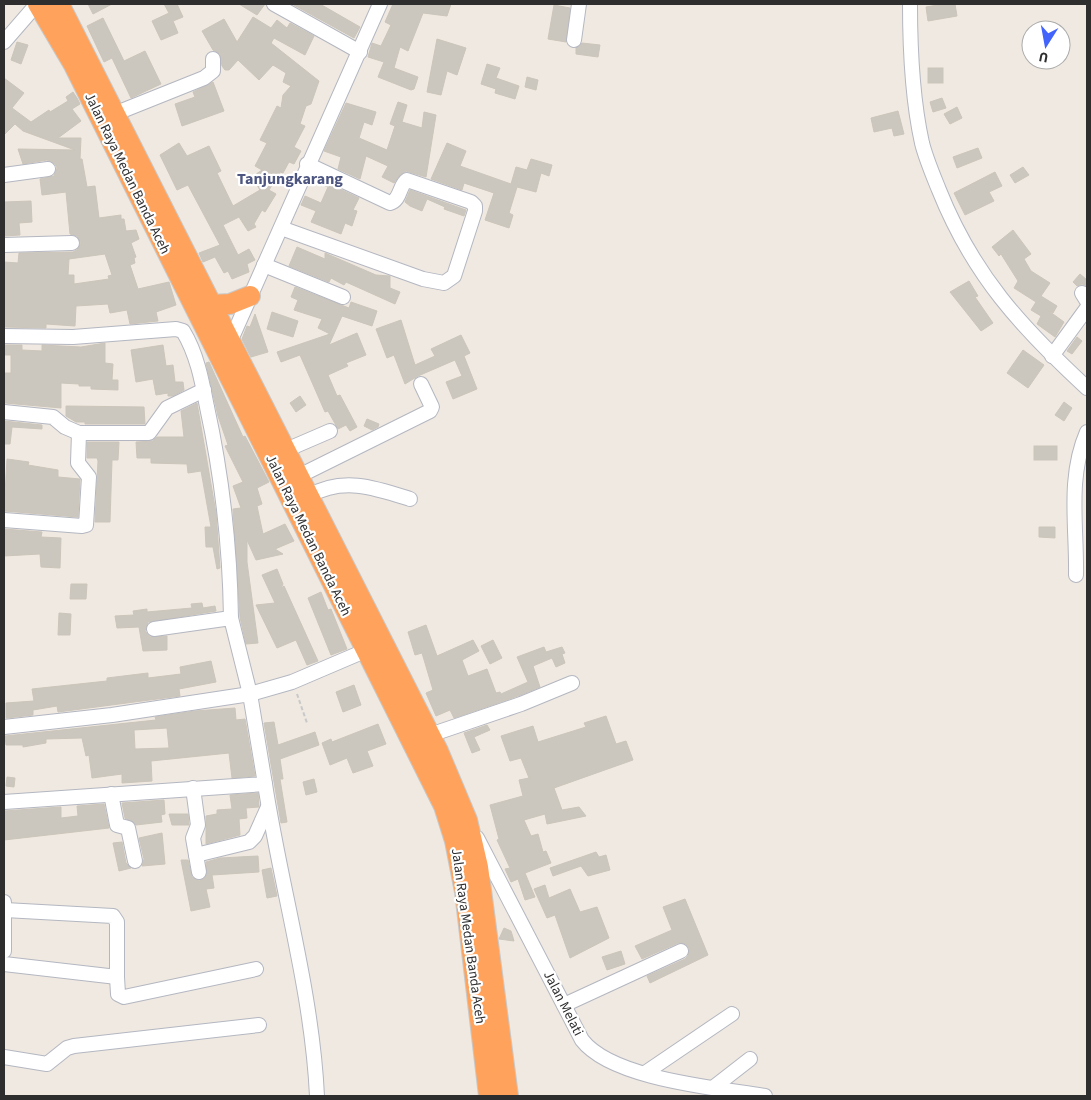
<svg xmlns="http://www.w3.org/2000/svg" width="1091" height="1100" font-family="'Source Sans 3',sans-serif">
<style>
.building{fill:#cbc7bf;stroke:#cbc5ba;fill-rule:evenodd}
.lines{fill:none;stroke-linecap:round;stroke-linejoin:round}
.minor-casing{stroke:#b4b7c1;stroke-width:16}
.highway-casing{stroke:#c9c9c9;stroke-width:22}
.path{stroke:#c9c9c9;stroke-width:2;stroke-dasharray:4 2.5;stroke-linecap:butt}
.minor{stroke:#fff;stroke-width:14}
.highway{stroke:#ffa35c;stroke-width:20}
.labels{text-anchor:middle;stroke-width:4.5;stroke-linejoin:round;paint-order:stroke}
.street-label{font-size:14px;fill:#2e2e2e;stroke:#fff}
.quarter-label{font-size:16px;font-weight:bold;fill:#4d5680;stroke:#fff}
</style>
<rect width="100%" height="100%" fill="#efe9e1"/>
<g class="building">
<path d="M88,4H112L93,14Z"/>
<path d="M164,4H177L183,17L173,21L178,33L161,40L152,21L169,13Z"/>
<path d="M239,4H265L257,15Z"/>
<path d="M292,4H320L360,27L354,38Z"/>
<path d="M393,4H451L447,16L423,13L408,51L400,47L394,68L418,77L414,89L411,90L378,77L384,62L368,57L372,43L381,46L391,25L385,22Z"/>
<path d="M944,4H955L957,16L928,21L926,7Z"/>
<path d="M554,5L570,8L566,42L548,39Z"/>
<path d="M253,17L271,28L277,20L287,28L290,23L314,36L305,55L274,38L271,43L319,81L311,104L306,106L300,124L305,126L294,147L301,151L294,164L289,162L283,173L280,172L269,190L276,194L265,212L262,210L254,224L256,227L248,231L239,217L223,225L238,255L249,249L255,260L247,264L249,272L232,279L228,271L224,273L215,257L203,262L199,253L220,245L188,185L177,190L160,155L179,143L187,156L209,146L221,171L217,173L233,206L260,190L252,177L262,170L255,166L267,143L260,140L277,106L281,108L283,95L291,86L283,82L286,73L273,65L259,80L238,60L229,70H225L222,66L220,54L213,50L202,31L224,19L237,42Z"/>
<path d="M103,18L124,61L145,51L161,84L131,98L112,58L104,62L87,26Z"/>
<path d="M437,39L466,48L457,75L447,71L441,95L427,92Z"/>
<path d="M17,42L28,45L21,64L11,60Z"/>
<path d="M582,43L600,45L598,57L576,54V48Z"/>
<path d="M487,64L500,68L496,78L519,86L515,99L495,93L496,89L481,84Z"/>
<rect x="928" y="68" width="15" height="15"/>
<path d="M527,77L538,80L536,90L525,87Z"/>
<path d="M4,78L24,93L12,108L31,122L49,110L50,112L68,101L66,97L73,92L77,98L80,104L72,109L81,121L58,138H81L80,159H82L87,187L95,186L99,218L121,215V219H124L126,231L136,230L139,239L131,243L136,257L134,258L135,263L130,265L138,289L169,282L176,305L156,312L158,321L130,324L127,310L110,313L108,304L76,306L75,326L46,324V328L4,327V262L18,263L19,253L73,252L77,250L81,243L77,236L70,234L66,192L42,195L40,179L54,176L57,168L55,164L47,160L23,164L18,149L75,150L23,131L15,124L4,135ZM105,254L112,275L108,276L109,279L74,284V275H68L69,259Z"/>
<path d="M213,82L224,111L182,126L175,104L195,97L193,92Z"/>
<path d="M942,98L946,108L933,112L930,102Z"/>
<path d="M398,102L407,105L402,122L422,128L424,112L436,115L426,177L406,171L399,176L394,183L382,177L388,166L366,156L360,179L338,169L341,157L324,151L346,103L376,112L372,125L364,122L359,138L387,150L395,126L390,124Z"/>
<path d="M957,107L962,118L950,124L944,114Z"/>
<path d="M898,111L904,134L894,136L892,128L874,132L871,118Z"/>
<path d="M447,143L466,151L460,166L511,184L516,167L527,170L531,159L552,165L549,176L541,173L536,192L517,187L509,213L513,215L509,228L485,220L494,193L464,183L462,190L431,179Z"/>
<path d="M978,148L982,158L957,168L953,157Z"/>
<path d="M1023,167L1029,175L1015,183L1010,175Z"/>
<path d="M995,172L1002,186L989,192L994,201L965,215L954,193Z"/>
<path d="M314,177L359,198L353,210L357,211L352,226L345,223L341,234L311,222L316,211L301,205L305,196L321,203L328,187L314,181Z"/>
<path d="M410,190L466,210L464,216L444,209L445,207L427,199L422,211L410,206L405,202Z"/>
<path d="M31,201L32,222L19,223L20,235L4,236V202Z"/>
<path d="M1013,230L1031,254L1024,259L1031,271L1050,283L1041,296L1057,306L1053,313L1046,309L1064,322L1055,337L1037,324L1041,316L1031,310L1036,302L1014,288L1018,281L1001,254L999,256L992,247Z"/>
<path d="M297,247L325,259V253L376,275L390,276V288L400,292L395,304L346,282L344,285L331,278L329,282L289,266Z"/>
<path d="M1080,274L1087,280V286L1082,284L1077,286L1073,282Z"/>
<path d="M969,281L978,296L975,297L993,323L981,331L950,292Z"/>
<path d="M295,287L349,308L351,302L377,311L372,326L342,316L329,345L357,333L366,355L346,363L348,366L328,375L337,396L340,395L357,427L350,431L346,425L338,429L328,411L325,412L300,355L281,362L277,352L330,334L318,328L322,319L294,310L298,300L291,297Z"/>
<path d="M272,312L298,321L293,337L267,329Z"/>
<path d="M255,314L268,352L251,357L242,339L247,326L250,327Z"/>
<path d="M401,320L415,365L435,356L431,349L461,335L470,353L464,356L477,389L453,399L446,382L462,376L455,360L418,376L405,384L394,355L387,358L376,329Z"/>
<path d="M1077,337L1082,341L1072,354L1067,351Z"/>
<path d="M105,343V363L113,364L112,380H118V390L91,389V386H79V384L61,383V408L5,403L4,373H11V355H4V345H22V350L42,351V345L81,347Z"/>
<path d="M163,345L166,366L173,365L175,382H183L184,390L173,396H168V393L156,395L153,379L136,382L131,350Z"/>
<path d="M1023,350L1044,365L1028,388L1007,373Z"/>
<path d="M209,362L243,437L245,436L269,482L257,488L262,504L257,506L263,534L285,524L294,541L275,549L283,554L256,560L247,540V562L258,643L246,644L240,617L233,509L241,508L233,486L243,482L225,446L228,445L218,416L206,363Z"/>
<path d="M300,396L306,405L296,412L290,403Z"/>
<path d="M1064,402L1072,408L1064,421L1055,415Z"/>
<path d="M197,403L216,513L220,568L217,569L213,547H206L205,527H211L201,471L188,473L187,464L151,463V458H137L136,442L153,441L157,437H184L181,411Z"/>
<path d="M66,406L144,407L145,424H85V422H76L66,416Z"/>
<path d="M367,419L379,424L378,427L372,430L364,426Z"/>
<path d="M4,421L42,425V429L12,427L10,444H4Z"/>
<path d="M87,442H119L118,460H112L110,522H95L98,461L97,458H87Z"/>
<rect x="1034" y="446" width="23" height="14"/>
<path d="M7,459L29,462L28,465L58,470V477L80,479L78,517L4,511Z"/>
<path d="M1039,527H1055V538L1039,537Z"/>
<path d="M4,529L42,532L41,537L61,538L60,568L41,567L40,554L4,556Z"/>
<path d="M277,569L283,584L281,588L284,586L318,661L307,665L296,640L277,648L256,605L275,603L262,575Z"/>
<path d="M71,584H87L86,599H70Z"/>
<path d="M321,592L328,610L331,609L347,649L331,655L308,598Z"/>
<path d="M202,603L203,608L215,606L216,611L148,622L145,631L150,637L167,636V650L143,651L139,627L117,628L115,616L134,615L133,611L147,609V612L192,608L191,604Z"/>
<path d="M59,613L71,614L70,635H58Z"/>
<path d="M426,625L437,656L473,640L479,651L462,660L468,676L487,669L496,693L500,692L501,694L528,682L517,657L544,647L546,652L562,647L565,653L562,654L565,663L556,667L552,658L533,666L540,687L518,696L454,718L450,710L436,716L426,693L433,690L422,653L415,655L408,632Z"/>
<path d="M493,640L502,658L490,664L481,646Z"/>
<path d="M211,661L216,682L179,689L180,696L58,712L57,706L33,710V715L6,718V703L34,701L32,689L107,681V678L148,673V678L181,674L180,667Z"/>
<path d="M354,685L361,705L343,712L336,692Z"/>
<path d="M235,708L236,720L245,719L255,776L232,778L229,753L151,761L152,781L122,783V774L92,778L89,755L86,756L82,738L46,739V743L23,747V745H6L5,736L156,720L155,717L195,711ZM167,728L169,748L135,749L134,730Z"/>
<path d="M606,716L616,744L626,741L633,760L554,788L562,810L579,807L586,816L547,824L545,814L524,820L531,836L538,834L543,852L546,851L551,863L525,873L535,897L525,900L518,879L511,882L505,869L510,868L497,840L499,839L490,805L523,796L519,780L529,778L521,758L510,761L501,736L533,726L538,742L586,727L584,723Z"/>
<path d="M274,722L278,745L315,732L319,745L280,759L283,779H280L287,822L281,823L264,723Z"/>
<path d="M378,724L386,744L367,751L373,766L353,773L347,758L330,765L322,743L331,739L332,742Z"/>
<path d="M487,725L490,730L474,737L480,750L472,753L464,733Z"/>
<path d="M7,777L15,778L14,787L6,786Z"/>
<path d="M314,779L317,792L306,795L303,782Z"/>
<path d="M258,793L259,807L246,808L247,818L239,819L240,835L206,844V816L217,814V810L232,809L230,795Z"/>
<path d="M164,800L165,814L161,815L162,822L136,825L125,818L122,803Z"/>
<path d="M104,804L109,828L4,840V811L61,807V818L78,816L77,806Z"/>
<path d="M169,814H188L189,825H172Z"/>
<path d="M162,833L165,864L142,866L144,859L139,838Z"/>
<path d="M122,842L126,863L131,868L119,871L113,843Z"/>
<path d="M596,852L599,857L606,855L610,870L588,876L581,866L553,876L550,868Z"/>
<path d="M258,856L259,872L212,875L214,888L206,889L210,907L191,911L181,860H188L192,877L200,881L207,875L206,862L220,858Z"/>
<path d="M271,868L277,896L267,898L262,870Z"/>
<path d="M545,885L549,898L570,889L580,912L597,907L609,938L570,958L555,915L547,918L534,889Z"/>
<path d="M685,899L708,955L650,983L647,976L685,959L688,956L689,948L686,944L678,943L642,959L635,946L672,930L663,907Z"/>
<path d="M504,928L511,931L514,941L499,939Z"/>
<path d="M621,951L625,964L607,970L602,957Z"/>
</g>
<g class="lines">
<g class="minor-casing">
<g id="minor">
<path d="M274,4L360,52"/>
<path d="M910,4C910,50 912,98 922,143C926,159 933,175 939,190C973,275 1021,327 1087,388"/>
<path d="M574,40L579,4"/>
<path d="M4,42L37,4"/>
<path d="M114,114L204,78L213,71V59"/>
<path d="M4,175L48,169"/>
<path d="M281,228L423,279L444,283L454,276L475,211V206L471,202L407,180C399,185 401,200 390,203L307,164"/>
<path d="M4,245L72,243"/>
<path d="M264,265L343,297"/>
<path d="M1082,293L1087,301"/>
<path d="M4,336L73,337L176,329L183,331C197,354 202,381 207,407C222,476 230,547 231,618"/>
<path d="M230,342L380,4"/>
<path d="M1052,356L1087,308"/>
<path d="M4,412L53,417L65,427L79,433H149L167,408L204,390"/>
<path d="M286,450L330,431"/>
<path d="M299,476L430,411L432,407L421,384"/>
<path d="M309,496C343,476 376,488 410,499"/>
<path d="M4,520L82,526L86,525L89,477L78,463L79,433"/>
<path d="M1076,575C1077,527 1067,478 1087,432"/>
<path d="M154,629L231,618L250,694L292,682L367,650"/>
<path d="M4,727L112,715L250,694L265,784L4,802"/>
<path d="M430,735L521,704L572,683"/>
<path d="M265,784C281,888 312,991 317,1096"/>
<path d="M193,788L198,825L193,838L199,872"/>
<path d="M111,794L117,825L128,828L135,861"/>
<path d="M477,838L582,1040C612,1079 717,1088 765,1096"/>
<path d="M196,855L249,842L255,836L268,807"/>
<path d="M4,951V902"/>
<path d="M4,964L117,977V922L113,916L5,910"/>
<path d="M117,977L118,994L124,997L256,969"/>
<path d="M564,1005L681,951"/>
<path d="M4,1057L47,1064L67,1048L74,1046L259,1025"/>
<path d="M645,1073L732,1014"/>
<path d="M714,1087L750,1059"/>
</g>
</g>
<g class="highway-casing">
<g id="highway">
<path d="M38,4L74,65L444,806L455,841L465,892L489,1096"/>
<path d="M59,4L438,751L467,820L478,867L508,1096"/>
<path d="M212,305L230,304L250,296"/>
</g>
</g>
<path class="path" d="M297,694L307,723"/>
<use href="#minor" class="minor"/>
<use href="#highway" class="highway"/>
</g>
<g class="labels">
<g class="street-label">
<text transform="translate(128 173) rotate(64)" y="5">Jalan Raya Medan Banda Aceh</text>
<text transform="translate(309 535) rotate(64)" y="5">Jalan Raya Medan Banda Aceh</text>
<text transform="translate(469 936) rotate(82)" y="5">Jalan Raya Medan Banda Aceh</text>
<text transform="translate(564 1003) rotate(63)" y="5">Jalan Melati</text>
</g>
<g class="quarter-label">
<text x="290" y="184">Tanjungkarang</text>
</g>
</g>
<rect width="1091" height="1100" fill="none" stroke="#2e2e2e" stroke-width="10"/>
<g transform="translate(1046 45) rotate(191)"><circle r="24" fill="#ffffff" stroke="#ababab"/>
<path d="M0-4L9 19L0 12L-9 19Z" fill="#4264fb"/>
<text y="-8" font-size="14" font-weight="bold" text-anchor="middle" fill="#2e2e2e">U</text>
</g>
</svg>
